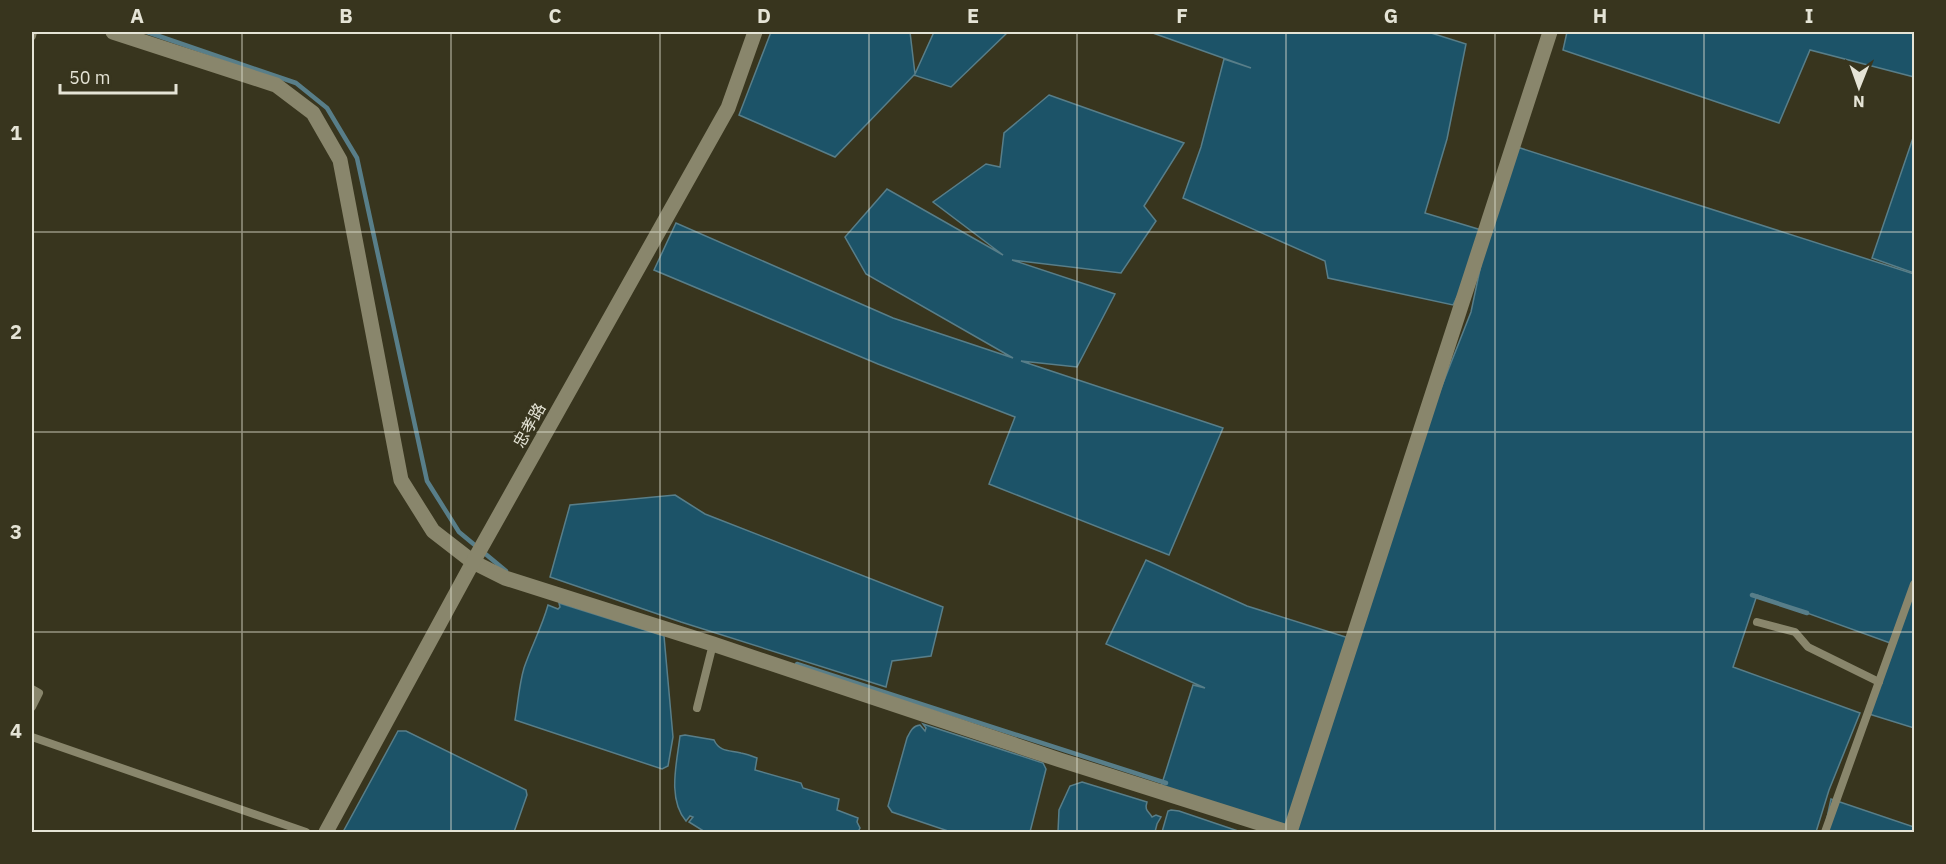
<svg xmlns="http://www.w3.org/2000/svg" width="1946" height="864" font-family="'IBM Plex Sans','Noto Sans TC',sans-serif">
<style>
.water{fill:#1c5368;stroke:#587e89;stroke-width:1.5}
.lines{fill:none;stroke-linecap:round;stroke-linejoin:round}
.stream{stroke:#587e89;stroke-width:4.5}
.lane{stroke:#89866c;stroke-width:8}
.street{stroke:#89866c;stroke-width:15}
.secondary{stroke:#89866c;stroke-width:15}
.grid{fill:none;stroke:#e5e4d6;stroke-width:1.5;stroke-opacity:0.55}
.labels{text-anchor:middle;stroke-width:6;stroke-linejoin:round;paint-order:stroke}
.street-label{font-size:16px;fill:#e5e4d6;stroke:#38351e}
.neatline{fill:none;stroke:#e5e4d6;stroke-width:2}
.grid-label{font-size:20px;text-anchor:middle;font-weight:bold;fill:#e5e4d6}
</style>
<rect width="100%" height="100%" fill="#38351e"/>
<g class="water">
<path d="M771,32H910L915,74L934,32H1008L951,87L914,75L835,157L739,115Z"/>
<path d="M1150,32H1428L1466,44L1447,139L1425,213L1488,232L1517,147L1914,274V728L1869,714L1893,644L1757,595L1733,667L1860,713L1829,790L1816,832H1286L1159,793L1193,685L1205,688L1106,644L1146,560L1247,606L1352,639L1406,477L1471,312L1487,236L1453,305L1328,278L1325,261L1183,198L1201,147L1224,59L1251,68Z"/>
<path d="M1567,32H1914V77L1810,50L1779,123L1563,50Z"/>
<path d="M1049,95L1184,143L1144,206L1156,221L1121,273L1012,260L1115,294L1077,367L1021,361L1223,428L1169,555L989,484L1015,417L878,364L654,270L676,223L893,318L1013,358L866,274L845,237L887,189L1003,255L933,202L986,164L1000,167L1004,133Z"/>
<path d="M1914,135V273L1872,258Z"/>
<path d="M675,495L705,514L943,607L931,656L892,661L886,687L681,622L550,577L570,505Z"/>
<path d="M559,603L664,636L673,737L668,766L662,769L515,720C518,703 519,685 524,668C531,647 542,627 548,605L558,609L560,607Z"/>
<path d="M923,724L1043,763L1046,769L1030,832H951L892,812L888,806L907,738C910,732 912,726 920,725L925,731L926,728Z"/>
<path d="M398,731H406L526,790L527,795L514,832H343Z"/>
<path d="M685,735L714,740C720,753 731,750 741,753C747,754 752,756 757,758L755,770L801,783L803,788L839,799L837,810L858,818L857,822L860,828L858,832H705L689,822L693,817L690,816L686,821C667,799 677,762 680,736Z"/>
<path d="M1082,782L1147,802C1144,811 1149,811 1152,817L1156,815L1161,817L1157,824L1155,832H1058L1059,810L1070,786Z"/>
<path d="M1831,799L1914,827V832H1824Z"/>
<path d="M1171,810L1179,811L1241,832H1162L1168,811Z"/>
</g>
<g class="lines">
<g class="stream">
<path d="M147,32L296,83L327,108L357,158L427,481L459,532L506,571"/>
<path d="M1752,595L1807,613"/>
<path d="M797,664L1166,783"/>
</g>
<g class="lane">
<path d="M32,36L33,32"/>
<path d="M1757,622L1795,632L1808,647L1879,682"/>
<path d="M32,689L39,693L32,707"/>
<path d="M697,708L713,644"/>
<path d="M32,737L306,832"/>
<path d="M1825,832L1914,584"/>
</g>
<g class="street">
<path d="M113,32L276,85L313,113L340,160L401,480L433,531L473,562L505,578L713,644L1060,760L1287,832"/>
<path d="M1290,832L1550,32"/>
</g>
<path class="secondary" d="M326,832L473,562L728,108L755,32"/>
</g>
<path class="grid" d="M242,32V832M451,32V832M660,32V832M869,32V832M1077,32V832M1286,32V832M1495,32V832M1704,32V832M32,232H1914M32,432H1914M32,632H1914"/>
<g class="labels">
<g class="street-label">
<text transform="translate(529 425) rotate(-61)" y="6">忠孝路</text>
</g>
</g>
<rect width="1946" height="864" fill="none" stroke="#38351e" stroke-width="66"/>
<g transform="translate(1859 87) rotate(181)" stroke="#38351e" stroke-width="4.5" paint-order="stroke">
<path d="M0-4.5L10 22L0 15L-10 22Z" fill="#e5e4d6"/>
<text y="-9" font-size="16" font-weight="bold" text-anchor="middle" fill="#e5e4d6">N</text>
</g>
<path d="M60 84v9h116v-9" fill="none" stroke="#e5e4d6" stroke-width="3"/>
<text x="69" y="84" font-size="18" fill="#e5e4d6" stroke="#38351e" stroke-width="4.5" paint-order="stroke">50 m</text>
<rect x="33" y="33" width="1880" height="798" class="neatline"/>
<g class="grid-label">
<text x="137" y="23">A</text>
<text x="346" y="23">B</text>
<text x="555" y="23">C</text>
<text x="764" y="23">D</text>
<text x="973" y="23">E</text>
<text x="1182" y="23">F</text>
<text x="1391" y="23">G</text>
<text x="1600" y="23">H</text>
<text x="1809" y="23">I</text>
<text x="16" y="140">1</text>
<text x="16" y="339">2</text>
<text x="16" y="539">3</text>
<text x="16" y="738">4</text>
</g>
</svg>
